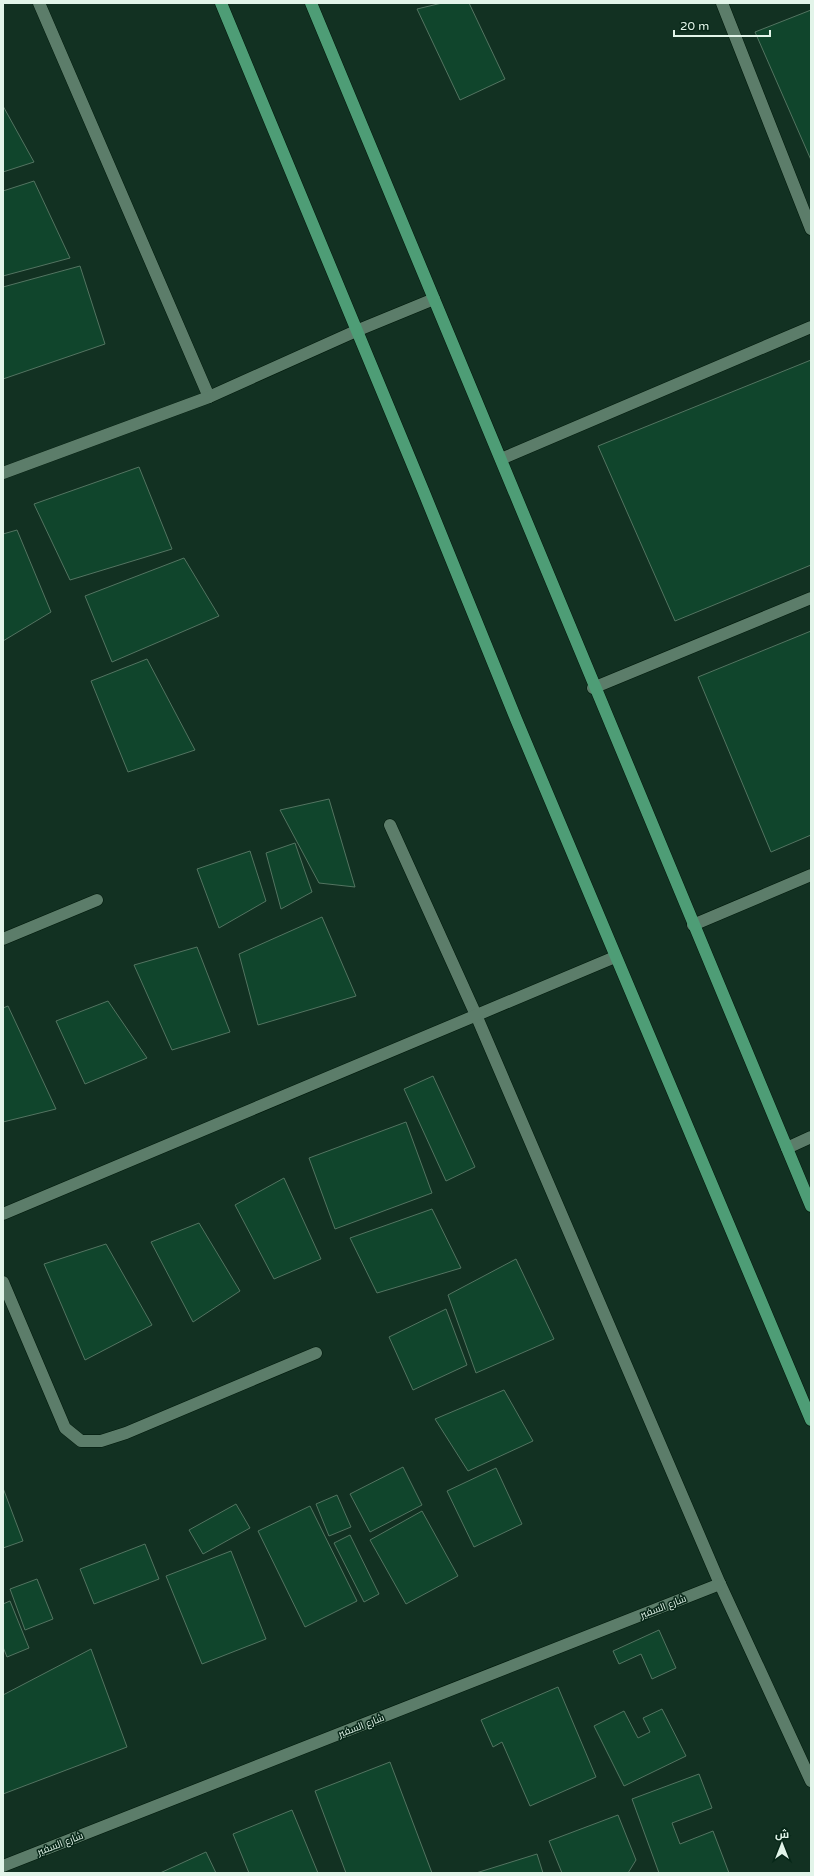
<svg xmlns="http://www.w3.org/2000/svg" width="814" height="1876" font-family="'Varela Round',Cairo,sans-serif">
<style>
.building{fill:#10452c;stroke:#537461}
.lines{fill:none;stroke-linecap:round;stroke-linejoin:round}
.service-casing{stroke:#00190b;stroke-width:13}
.minor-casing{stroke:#00190b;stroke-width:13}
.primary-casing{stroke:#00190b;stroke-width:13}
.service{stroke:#5c7d6a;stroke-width:12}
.minor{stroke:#5c7d6a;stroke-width:12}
.primary{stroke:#4e9d76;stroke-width:12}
.labels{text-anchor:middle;stroke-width:3;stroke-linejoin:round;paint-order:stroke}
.street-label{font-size:10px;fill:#e2f4e9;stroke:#072718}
</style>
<rect width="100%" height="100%" fill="#123122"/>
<g class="building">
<path d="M442,3H469L505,79L460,100L417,9Z"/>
<path d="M811,10V160L755,32Z"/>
<path d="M3,106L34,162L3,172Z"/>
<path d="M34,181L70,258L3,276V191Z"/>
<path d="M80,266L105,344L3,379V287Z"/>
<path d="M811,360V565L675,621L598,446Z"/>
<path d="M139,467L172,549L70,580L34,504Z"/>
<path d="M17,530L51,612L3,641V534Z"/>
<path d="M184,558L219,616L112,662L85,596Z"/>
<path d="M811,631V835L771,852L698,677Z"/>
<path d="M147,659L195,750L128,772L91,681Z"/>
<path d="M329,799L355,887L319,883L280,810Z"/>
<path d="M295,843L312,892L281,909L266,853Z"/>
<path d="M250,851L266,901L219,928L197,869Z"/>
<path d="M322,917L356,996L258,1025L239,954Z"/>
<path d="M197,947L230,1032L172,1050L134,965Z"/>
<path d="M108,1001L147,1058L85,1084L56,1021Z"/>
<path d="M8,1006L56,1109L3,1122V1008Z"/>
<path d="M433,1076L475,1167L446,1181L404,1089Z"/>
<path d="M406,1122L432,1193L335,1229L309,1158Z"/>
<path d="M284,1178L321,1259L274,1279L235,1205Z"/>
<path d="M432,1209L461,1268L377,1293L350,1238Z"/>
<path d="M199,1223L240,1291L193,1322L151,1242Z"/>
<path d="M106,1244L152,1325L85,1360L44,1264Z"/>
<path d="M516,1259L554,1339L476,1373L448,1295Z"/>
<path d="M446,1309L467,1365L413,1390L389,1337Z"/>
<path d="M504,1390L533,1441L468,1471L435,1419Z"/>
<path d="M403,1467L422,1505L370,1532L350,1494Z"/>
<path d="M496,1468L522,1524L474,1547L447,1491Z"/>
<path d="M3,1488L23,1541L3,1548Z"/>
<path d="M337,1495L351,1527L329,1536L316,1504Z"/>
<path d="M236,1504L250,1528L203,1554L189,1530Z"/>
<path d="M310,1506L357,1601L305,1627L258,1531Z"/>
<path d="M422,1511L458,1576L406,1604L370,1540Z"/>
<path d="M350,1535L379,1594L364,1602L334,1543Z"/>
<path d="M145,1544L159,1579L94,1604L80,1569Z"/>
<path d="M231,1551L266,1639L202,1664L166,1576Z"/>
<path d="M37,1579L53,1619L25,1630L10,1589Z"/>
<path d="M10,1601L29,1648L7,1657L3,1647V1604Z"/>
<path d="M659,1630L676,1668L652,1679L641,1654L619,1664L613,1651Z"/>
<path d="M91,1649L127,1747L3,1794V1695Z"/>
<path d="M558,1687L596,1777L530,1806L502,1742L493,1747L481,1720Z"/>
<path d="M662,1709L686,1756L624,1786L594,1726L624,1711L638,1738L650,1732L643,1718Z"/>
<path d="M390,1762L432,1873H346L315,1791Z"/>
<path d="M699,1774L712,1808L672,1823L680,1844L713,1831L729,1873H659L632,1799Z"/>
<path d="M292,1810L318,1873H249L233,1834Z"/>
<path d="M618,1815L636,1860L628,1873H562L549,1841Z"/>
<path d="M206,1852L216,1873H160Z"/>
<path d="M537,1854L543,1873H476Z"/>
</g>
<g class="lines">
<g class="service-casing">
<g id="service">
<path d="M390,825L476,1015"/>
<path d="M787,1148L811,1137"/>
</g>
</g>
<g class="minor-casing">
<g id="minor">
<path d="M39,3L209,397"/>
<path d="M722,3L811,229"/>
<path d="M501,459L811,327"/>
<path d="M3,473L209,397L356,331L434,299"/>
<path d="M593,688L811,598"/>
<path d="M693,925L811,875"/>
<path d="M3,939L97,900"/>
<path d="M476,1015L720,1584L811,1781"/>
<path d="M3,1214L615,957"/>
<path d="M3,1282L65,1428L81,1441H101L126,1433L316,1353"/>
<path d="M3,1866L720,1584"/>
</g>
</g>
<g class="primary-casing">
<g id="primary">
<path d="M221,3L423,490L516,719L811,1420"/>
<path d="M311,3C477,404 641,806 811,1206"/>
</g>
</g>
<use href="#service" class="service"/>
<use href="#minor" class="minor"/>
<use href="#primary" class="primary"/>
</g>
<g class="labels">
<g class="street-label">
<text transform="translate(663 1606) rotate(-21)" y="4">شارع السفير</text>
<text transform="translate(361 1725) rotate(-21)" y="4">شارع السفير</text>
<text transform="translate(60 1843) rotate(-21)" y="4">شارع السفير</text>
</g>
</g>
<rect width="814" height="1876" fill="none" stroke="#e2f4e9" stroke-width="8"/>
<g transform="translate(782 1844)" stroke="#072718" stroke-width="3" paint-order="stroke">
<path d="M0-3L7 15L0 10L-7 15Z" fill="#e2f4e9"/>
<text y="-6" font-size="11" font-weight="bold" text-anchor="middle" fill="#e2f4e9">ش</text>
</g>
<path d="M674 30v6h96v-6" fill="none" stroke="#e2f4e9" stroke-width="2"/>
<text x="680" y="30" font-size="12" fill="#e2f4e9" stroke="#072718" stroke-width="3" paint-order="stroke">20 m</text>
</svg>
